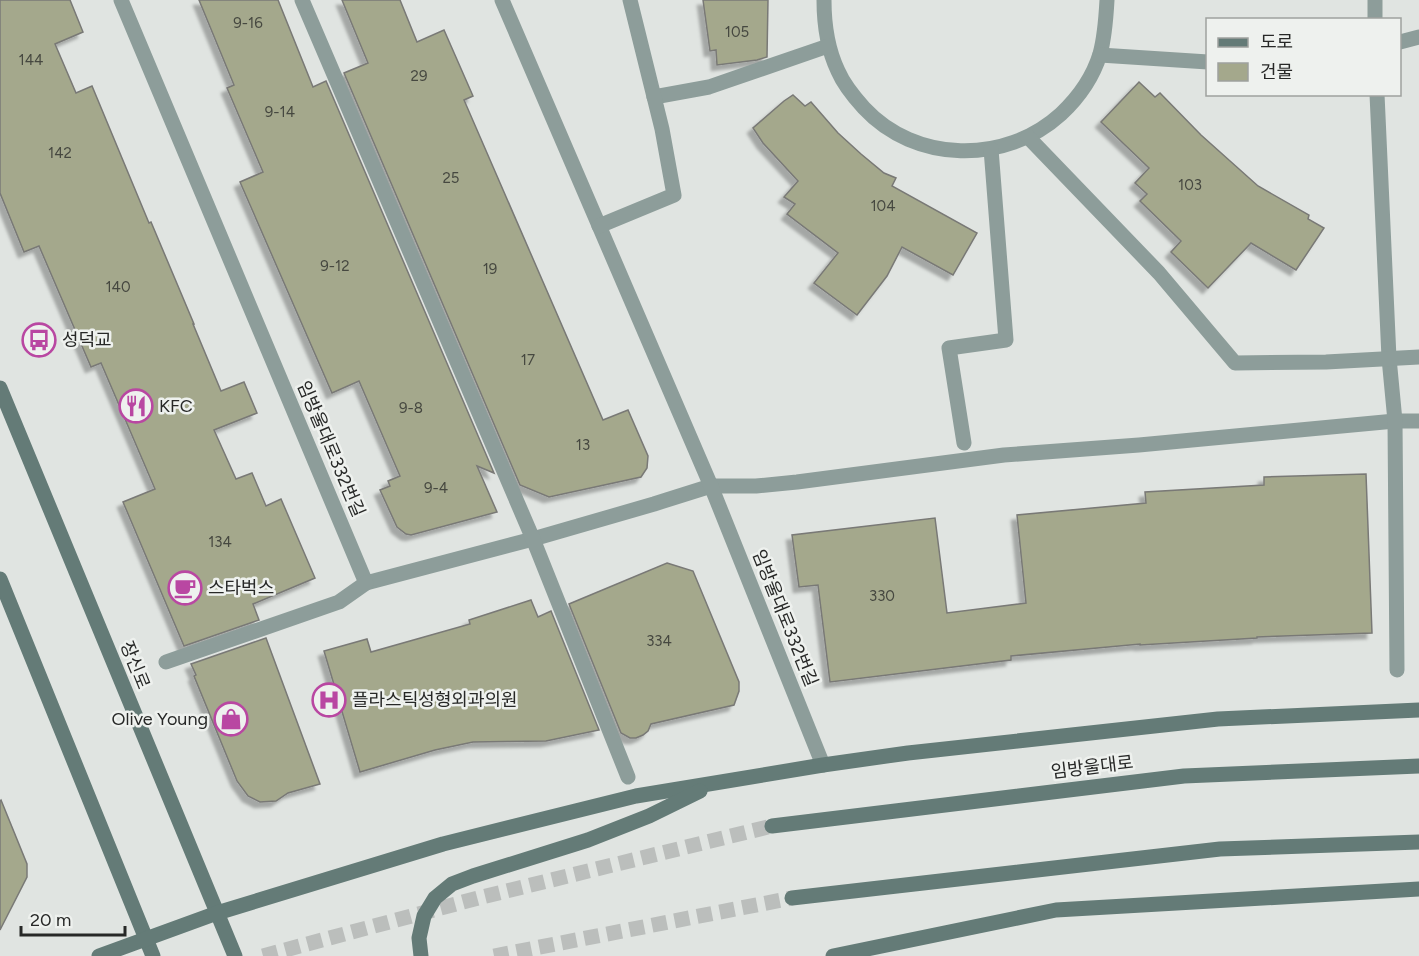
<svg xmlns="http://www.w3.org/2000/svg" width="1419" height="956" font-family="Figtree,'Noto Sans KR',sans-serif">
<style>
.building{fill:#a4a88c;stroke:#797976;stroke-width:1.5;filter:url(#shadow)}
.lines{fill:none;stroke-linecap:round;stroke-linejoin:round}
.secondary-tunnel{stroke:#bbbebc;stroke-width:15;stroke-dasharray:15 8;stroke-linecap:butt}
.street{stroke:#8d9d9a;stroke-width:15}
.secondary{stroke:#647b77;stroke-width:15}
.labels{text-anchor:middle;stroke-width:5;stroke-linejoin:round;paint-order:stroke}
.number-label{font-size:15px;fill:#464840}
.poi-label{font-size:18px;fill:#272827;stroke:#eef1ee;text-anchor:start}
.street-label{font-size:18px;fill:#272827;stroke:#eef1ee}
</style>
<defs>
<filter id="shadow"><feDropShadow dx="-5.5" dy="5.5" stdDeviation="1.5" flood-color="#0004"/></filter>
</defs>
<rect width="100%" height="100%" fill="#e0e4e1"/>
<g class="building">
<path d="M0,0H70L83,32L55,44L76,93L92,86L149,223L151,222L194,324H193L221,391L244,382L257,413L214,430L236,479L252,473L266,506L281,499L315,578L253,604L259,620L184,646L123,502L155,489L101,363L91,367L39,246L24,252L0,193Z"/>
<path d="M199,0H278L313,87L326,81L494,473L477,466L497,512L411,535L406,534L397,527L380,490L390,486L388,481L400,476L359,381L332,393L240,182L263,172L227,88L234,85Z"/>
<path d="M342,0H400L417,42L444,30L473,96L464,100L603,420L628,410L648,456L647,468L641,477L549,497L520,485L344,73L368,63Z"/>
<path d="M703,0H768L767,57L757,60L717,65L716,50L710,51Z"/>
<path d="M1139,82L1155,97L1160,93L1201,135L1258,186L1309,215L1308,219L1324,228L1296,270L1251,243L1208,288L1171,252L1181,241L1140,201L1147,194L1135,183L1149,168L1101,122Z"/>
<path d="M793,95L805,106L811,102L838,133L861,154L884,173L896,178L892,186L977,233L953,275L902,247L887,276L857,315L814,283L838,253L787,214L795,204L784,197L798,181L763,143L753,128L784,101Z"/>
<path d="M1366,474L1372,633L1257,637V638L1140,645V644L1011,656V660L830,682L818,585L799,587L792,535L935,518L947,613L1026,603L1017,515L1146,503L1145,492L1264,485V477Z"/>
<path d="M667,563L693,571L739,682V691L734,705L651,724L648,731L643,735L636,738H630L621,733L569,604Z"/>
<path d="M531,600L538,617L551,611L599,730L546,741L473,742L435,750L360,772L324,651L367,639L371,652L470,624L469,620Z"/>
<path d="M266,638L320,784L288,793L276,801L260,802L248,796L237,781L194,676L196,675L191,664Z"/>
<path d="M1,800L27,864V877L0,930V801Z"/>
</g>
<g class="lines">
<g class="secondary-tunnel">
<path d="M263,956L478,898L772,826"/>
<path d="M494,956L792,898"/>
</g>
<g class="street">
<path d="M121,0L366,583L533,539L654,504L711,486H756L797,482L1004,455L1139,445L1395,421H1419"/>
<path d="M302,0L533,539L628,777"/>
<path d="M502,0L711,486L823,765"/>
<path d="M824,0C824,25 827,48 838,71C844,85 854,97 864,108C915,163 1005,165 1061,114C1078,98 1093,77 1100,54C1105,36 1106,18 1107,0"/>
<path d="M1375,0V20"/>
<path d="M1400,42L1419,37"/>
<path d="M1100,55L1208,62"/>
<path d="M1377,94L1389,358L1395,421L1397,670"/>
<path d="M654,97L709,87L828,46"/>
<path d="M1028,137L1159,273L1235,363L1326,362L1419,357"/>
<path d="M599,226L674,195L662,129L630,0"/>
<path d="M964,443L949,348L1006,340L991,149"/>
<path d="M166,662L339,602L366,583"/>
</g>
<g class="secondary">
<path d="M0,388L235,956"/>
<path d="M0,579L153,956"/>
<path d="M772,826L1184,776L1419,766"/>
<path d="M792,898L1220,849L1419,842"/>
<path d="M99,956L217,913L443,844L636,796L823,765L908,753L1218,719L1419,710"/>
<path d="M421,956L419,938L424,916L435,898L452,884L473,876L588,840L649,816L700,791"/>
<path d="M833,956L1056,910L1419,889"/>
</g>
</g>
<defs>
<g id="bus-ring" transform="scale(1.725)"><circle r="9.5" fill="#eef1ee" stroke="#b947a2" stroke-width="1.5"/><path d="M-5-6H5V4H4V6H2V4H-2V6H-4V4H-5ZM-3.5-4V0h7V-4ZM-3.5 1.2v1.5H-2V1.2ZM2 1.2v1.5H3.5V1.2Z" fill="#b947a2"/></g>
<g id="restaurant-ring" transform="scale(1.725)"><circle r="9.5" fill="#eef1ee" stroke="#b947a2" stroke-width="1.5"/><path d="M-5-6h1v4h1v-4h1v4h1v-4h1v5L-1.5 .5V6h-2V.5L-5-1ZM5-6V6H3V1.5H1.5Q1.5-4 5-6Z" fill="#b947a2"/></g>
<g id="cafe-ring" transform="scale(1.725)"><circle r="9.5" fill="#eef1ee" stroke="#b947a2" stroke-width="1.5"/><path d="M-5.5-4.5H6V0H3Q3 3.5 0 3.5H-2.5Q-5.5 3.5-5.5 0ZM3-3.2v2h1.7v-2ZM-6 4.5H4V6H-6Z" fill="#b947a2"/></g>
<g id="hospital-ring" transform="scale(1.725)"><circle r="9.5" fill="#eef1ee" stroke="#b947a2" stroke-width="1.5"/><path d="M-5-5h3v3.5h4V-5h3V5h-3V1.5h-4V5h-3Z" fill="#b947a2"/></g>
<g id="shop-ring" transform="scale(1.725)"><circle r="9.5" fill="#eef1ee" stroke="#b947a2" stroke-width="1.5"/><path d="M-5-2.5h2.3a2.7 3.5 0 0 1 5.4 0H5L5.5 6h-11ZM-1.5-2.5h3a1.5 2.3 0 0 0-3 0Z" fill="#b947a2"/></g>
</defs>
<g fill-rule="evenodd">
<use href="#bus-ring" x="39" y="340"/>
<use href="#restaurant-ring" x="136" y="406"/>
<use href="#cafe-ring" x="185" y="588"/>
<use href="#hospital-ring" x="329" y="700"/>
<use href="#shop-ring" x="231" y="719"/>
</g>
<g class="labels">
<g class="number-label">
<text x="248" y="28">9-16</text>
<text x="737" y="37">105</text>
<text x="31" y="65">144</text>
<text x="419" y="81">29</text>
<text x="280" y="117">9-14</text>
<text x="60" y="158">142</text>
<text x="451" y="183">25</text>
<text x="1190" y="190">103</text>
<text x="883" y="211">104</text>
<text x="335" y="271">9-12</text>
<text x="490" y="274">19</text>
<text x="118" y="292">140</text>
<text x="528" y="365">17</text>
<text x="411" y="413">9-8</text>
<text x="583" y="450">13</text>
<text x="436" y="493">9-4</text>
<text x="220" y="547">134</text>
<text x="882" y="601">330</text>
<text x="659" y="646">334</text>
</g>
<g class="poi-label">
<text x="62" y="346">성덕교</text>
<text x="159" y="412">KFC</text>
<text x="208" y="594">스타벅스</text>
<text x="352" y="706">플라스틱성형외과의원</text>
<text x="208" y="725" text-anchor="end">Olive Young</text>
</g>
<g class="street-label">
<text transform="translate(331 449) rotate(67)" y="6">임방울대로332번길</text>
<text transform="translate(785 618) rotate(68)" y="6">임방울대로332번길</text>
<text transform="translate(135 665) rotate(68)" y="6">장신로</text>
<text transform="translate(1092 767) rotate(-7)" y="6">임방울대로</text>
</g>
</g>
<rect x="1206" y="18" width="195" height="78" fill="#eef1ee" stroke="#9ea19e" stroke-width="1.5"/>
<rect x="1218" y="38" width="30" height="9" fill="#647b77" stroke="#9ea19e" stroke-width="1.5"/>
<text x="1260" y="48" font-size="18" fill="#272827">도로</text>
<rect x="1218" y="63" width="30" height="18" fill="#a4a88c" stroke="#9ea19e" stroke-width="1.5"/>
<text x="1260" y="78" font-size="18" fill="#272827">건물</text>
<path d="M21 926v9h104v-9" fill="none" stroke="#272827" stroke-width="3"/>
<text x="30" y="926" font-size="18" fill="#272827" stroke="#eef1ee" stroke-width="4.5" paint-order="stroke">20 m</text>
</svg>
